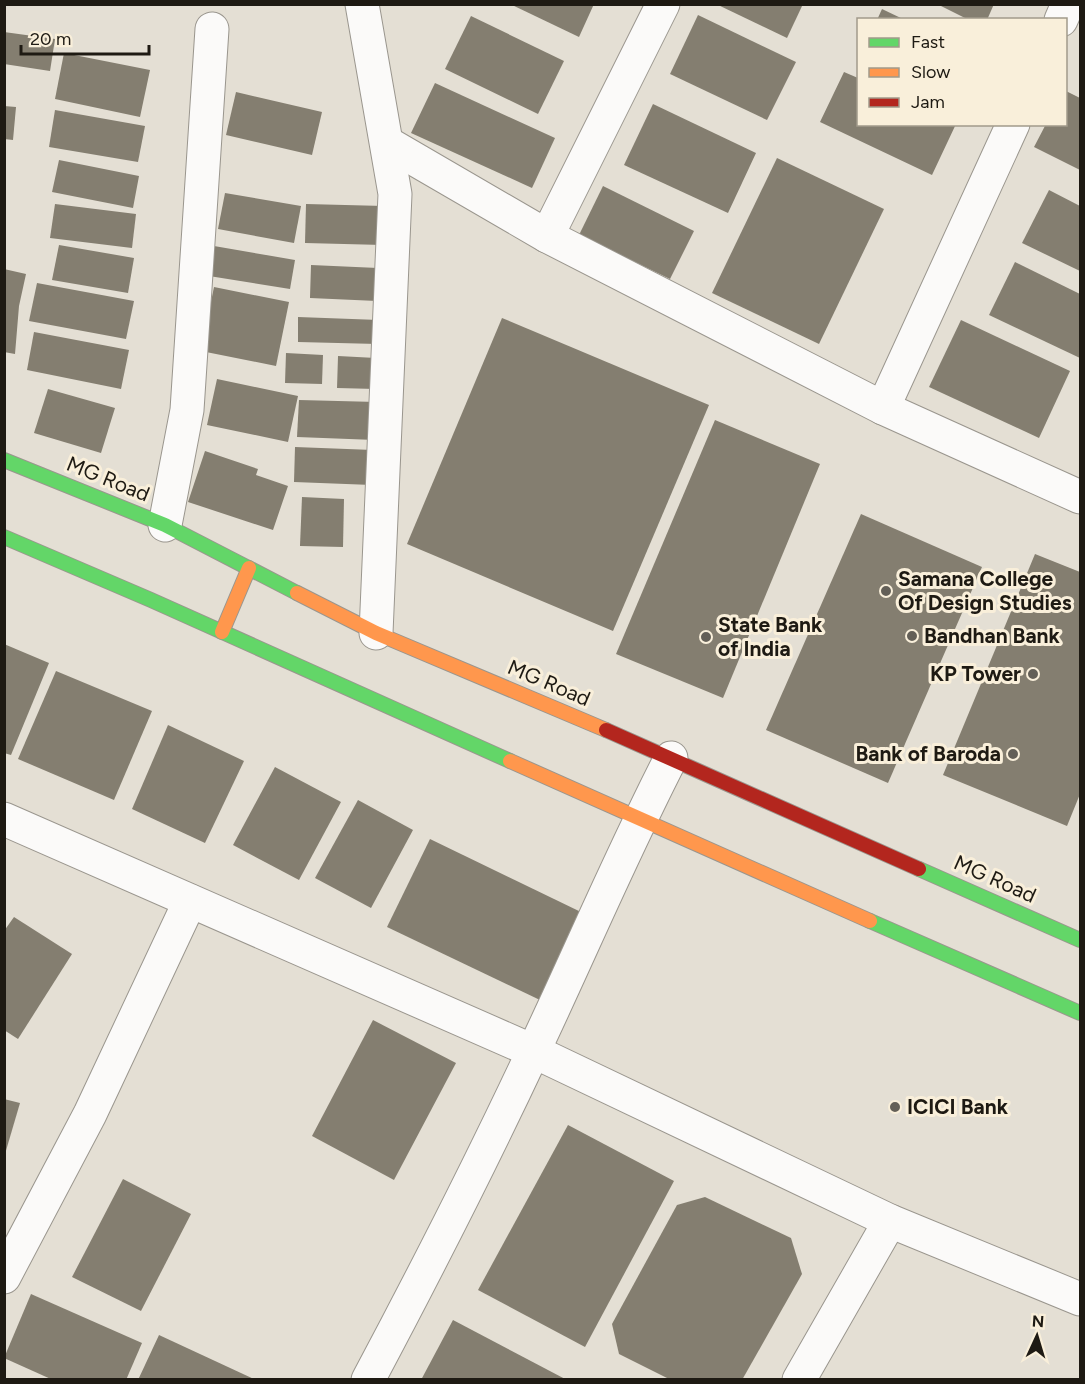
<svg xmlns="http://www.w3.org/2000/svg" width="1085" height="1384" font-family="Figtree,sans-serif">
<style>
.building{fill:#847e70}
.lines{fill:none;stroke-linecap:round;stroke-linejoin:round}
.street-casing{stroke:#9a968e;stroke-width:35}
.fast-casing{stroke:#9a968e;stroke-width:16}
.slow-casing{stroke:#9a968e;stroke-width:16}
.jam-casing{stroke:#9a968e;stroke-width:16}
.street{stroke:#fbfaf9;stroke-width:33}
.fast{stroke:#63d668;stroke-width:14}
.slow{stroke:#ff974d;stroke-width:14}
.jam{stroke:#b3261e;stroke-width:14}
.poi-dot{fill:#635f57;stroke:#f9efda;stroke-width:2}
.labels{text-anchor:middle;stroke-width:6;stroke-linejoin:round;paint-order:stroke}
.street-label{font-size:21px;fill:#1e1a13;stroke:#f9efda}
.poi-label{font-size:21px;font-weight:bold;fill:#1e1a13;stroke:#f9efda;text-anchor:start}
</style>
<rect width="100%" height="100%" fill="#e4dfd4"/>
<g class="building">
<path d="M510,4H594L579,37Z"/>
<path d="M716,4H803L787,38Z"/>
<path d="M937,4H994L987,20H969Z"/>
<path d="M882,9L905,20H877Z"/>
<path d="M698,15L796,62L767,120L670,74Z"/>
<path d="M471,16L564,61L538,114L445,69Z"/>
<path d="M4,32L55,39L50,71L4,64Z"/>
<path d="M64,53L150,70L140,117L55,99Z"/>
<path d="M844,72L858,78V124H956L932,175L820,122Z"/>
<path d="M435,83L555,138L532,188L411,133Z"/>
<path d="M1066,91L1080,98V170L1034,147L1046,124H1066Z"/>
<path d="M236,92L322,112L312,155L226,135Z"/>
<path d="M653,104L756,153L728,213L624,165Z"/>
<path d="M4,106L16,107L13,140L4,139Z"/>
<path d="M55,110L145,126L138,162L49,147Z"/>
<path d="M777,158L884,209L819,344L712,293Z"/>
<path d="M59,160L139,176L133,208L52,192Z"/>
<path d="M603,186L694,231L670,279L579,235Z"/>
<path d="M1049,190L1080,206V271L1022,243Z"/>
<path d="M225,193L301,206L294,243L218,229Z"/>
<path d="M55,204L136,214L132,248L50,238Z"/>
<path d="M306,204L384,206L383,245L305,243Z"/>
<path d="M59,245L134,258L128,293L52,280Z"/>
<path d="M214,246L295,260L290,289L209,276Z"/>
<path d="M1015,262L1080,294V358L989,315Z"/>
<path d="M311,265L378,268L377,301L310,298Z"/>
<path d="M4,269L26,274L19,306L15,354L4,352Z"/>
<path d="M37,283L134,301L126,339L29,321Z"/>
<path d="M214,287L289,302L276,366L201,351Z"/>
<path d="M298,317L379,320L378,344L298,342Z"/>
<path d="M502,318L709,405L613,631L407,544Z"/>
<path d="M961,320L1070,371L1039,438L929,387Z"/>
<path d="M34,332L129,350L121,389L27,370Z"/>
<path d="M286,353L323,355L322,384L285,383Z"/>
<path d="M338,356L376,358V389L337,388Z"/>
<path d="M217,379L298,396L288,442L207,425Z"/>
<path d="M48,389L115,408L101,453L34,433Z"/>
<path d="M299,400L377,402L375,440L297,437Z"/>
<path d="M715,420L820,464L723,698L616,654Z"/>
<path d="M295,447L373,450L372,485L294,482Z"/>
<path d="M205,451L258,469L256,475L288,486L273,530L188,502Z"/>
<path d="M302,497L344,499L343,547L300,546Z"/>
<path d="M861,514L982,567L888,783L766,730Z"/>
<path d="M1035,554L1080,572V794L1067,826L943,775Z"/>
<path d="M4,644L49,663L11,755L4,753Z"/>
<path d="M56,671L152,711L114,800L18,759Z"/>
<path d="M168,725L244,761L205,843L132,809Z"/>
<path d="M275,767L341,802L299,880L233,845Z"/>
<path d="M358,800L413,830L371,908L315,878Z"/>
<path d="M430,839L583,913L540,1000L387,927Z"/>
<path d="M14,917L72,954L18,1039L4,1030V931Z"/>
<path d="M373,1020L456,1063L394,1180L312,1136Z"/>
<path d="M4,1099L20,1103L5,1154H4Z"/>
<path d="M568,1125L674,1181L585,1347L478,1290Z"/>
<path d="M123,1179L191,1214L141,1311L72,1277Z"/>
<path d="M705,1197L791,1238L802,1274L742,1380H671L619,1354L612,1324L677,1205Z"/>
<path d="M31,1294L142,1343L126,1380H53L4,1358Z"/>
<path d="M453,1320L567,1380H421Z"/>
<path d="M159,1335L256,1380H138Z"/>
</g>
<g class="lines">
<g class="street-casing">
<g id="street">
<path d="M362,4L395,194L376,633"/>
<path d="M1061,20L1068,4"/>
<path d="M387,143L547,236L883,408L1080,497"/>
<path d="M547,236L663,4"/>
<path d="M883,408L1013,124"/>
<path d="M165,525L187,410L212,29"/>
<path d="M4,819L533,1051L890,1221L1080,1299"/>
<path d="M4,1277L90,1114L190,901"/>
<path d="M368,1380C426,1271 482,1161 534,1050C580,953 622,853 671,758"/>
<path d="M799,1380L890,1221"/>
</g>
</g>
<g class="fast-casing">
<g id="fast">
<path d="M4,460L165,525L297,593"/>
<path d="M4,537L151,600L510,761"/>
<path d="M919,869L1080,940"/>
<path d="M870,921L1080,1013"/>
</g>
</g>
<g class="slow-casing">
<g id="slow">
<path d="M297,593L376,633L606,730"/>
<path d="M222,632L249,568"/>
<path d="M510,761L870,921"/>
</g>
</g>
<g class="jam-casing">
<path id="jam" d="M606,730L919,869"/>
</g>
<use href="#street" class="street"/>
<use href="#fast" class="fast"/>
<use href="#slow" class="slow"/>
<use href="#jam" class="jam"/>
</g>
<g class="poi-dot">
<circle cx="886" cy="591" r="6"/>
<circle cx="912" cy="636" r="6"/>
<circle cx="706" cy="637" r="6"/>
<circle cx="1033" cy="674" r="6"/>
<circle cx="1013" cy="754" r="6"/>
<circle cx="895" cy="1107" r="6"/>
</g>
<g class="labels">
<g class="street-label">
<text transform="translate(108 479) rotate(22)" y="7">MG Road</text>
<text transform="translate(549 683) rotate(23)" y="7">MG Road</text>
<text transform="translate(995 879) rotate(24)" y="7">MG Road</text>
</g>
<g class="poi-label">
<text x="898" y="586">Samana College<tspan x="898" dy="24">Of Design Studies</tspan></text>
<text x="718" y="632">State Bank<tspan x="718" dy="24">of India</tspan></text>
<text x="924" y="643">Bandhan Bank</text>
<text x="1021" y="681" text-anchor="end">KP Tower</text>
<text x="1001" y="761" text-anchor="end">Bank of Baroda</text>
<text x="907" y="1114">ICICI Bank</text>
</g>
</g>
<rect width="1085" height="1384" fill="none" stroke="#1e1a13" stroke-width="12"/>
<rect x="857" y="18" width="210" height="108" fill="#f9efda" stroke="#a19a8a" stroke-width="1.5"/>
<rect x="869" y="38" width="30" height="9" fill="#63d668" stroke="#a19a8a" stroke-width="1.5"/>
<text x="911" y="48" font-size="18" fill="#1e1a13">Fast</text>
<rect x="869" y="68" width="30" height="9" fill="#ff974d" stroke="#a19a8a" stroke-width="1.5"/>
<text x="911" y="78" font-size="18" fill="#1e1a13">Slow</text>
<rect x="869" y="98" width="30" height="9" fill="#b3261e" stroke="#a19a8a" stroke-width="1.5"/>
<text x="911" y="108" font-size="18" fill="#1e1a13">Jam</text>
<g transform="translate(1037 1336) rotate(4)" stroke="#f9efda" stroke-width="4.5" paint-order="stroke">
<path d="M0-4.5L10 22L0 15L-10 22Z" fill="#1e1a13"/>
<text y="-9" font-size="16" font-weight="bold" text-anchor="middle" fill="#1e1a13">N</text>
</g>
<path d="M21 45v9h128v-9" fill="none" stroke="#1e1a13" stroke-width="3"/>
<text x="30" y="45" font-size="18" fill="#1e1a13" stroke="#f9efda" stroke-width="4.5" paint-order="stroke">20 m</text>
</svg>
